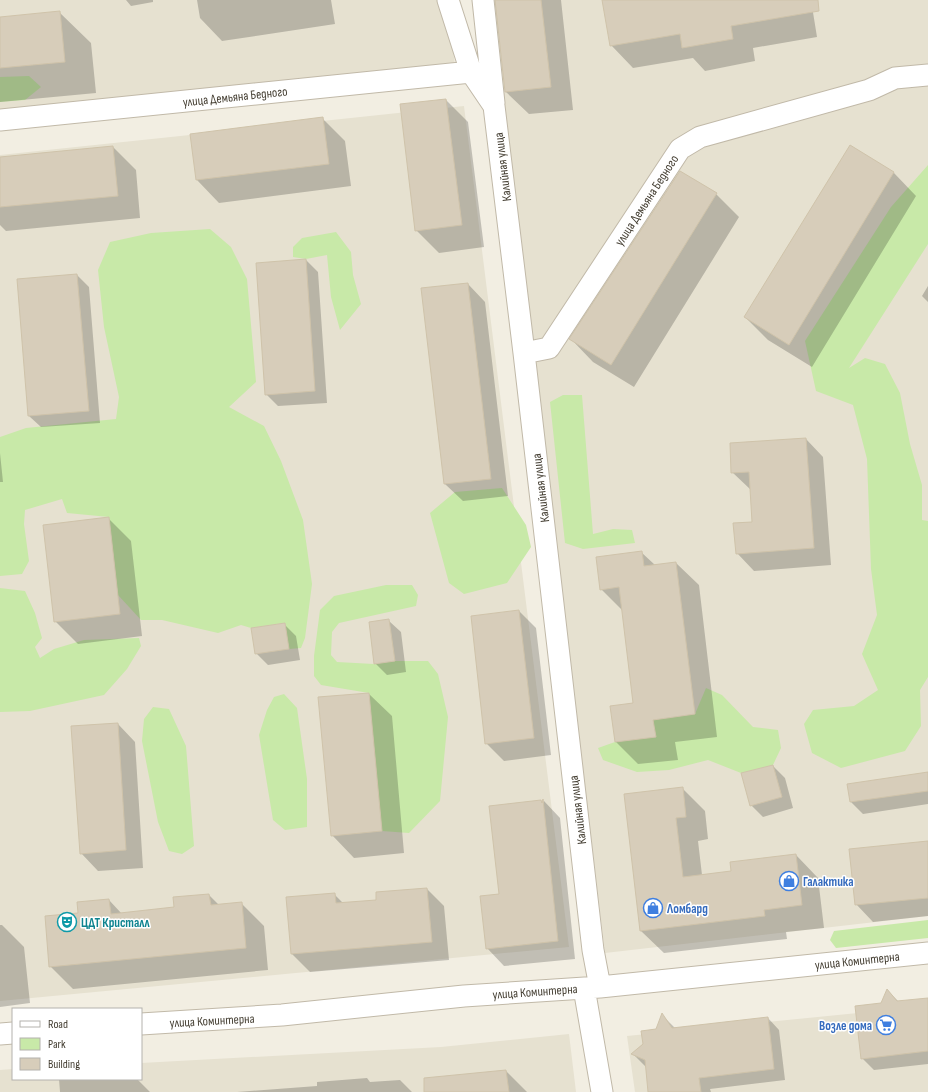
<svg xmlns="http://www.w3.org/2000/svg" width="928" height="1092" font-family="'Sofia Sans Condensed',sans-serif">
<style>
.residential{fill:#e6e1d0}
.green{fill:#c8e9a8}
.shadow{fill:#0003}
.building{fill:#d7cdba;stroke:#cfc3aa}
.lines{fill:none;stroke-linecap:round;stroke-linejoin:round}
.street-casing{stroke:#c1b9a8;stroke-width:23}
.street{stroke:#fff;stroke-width:21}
.labels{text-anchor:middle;stroke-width:3;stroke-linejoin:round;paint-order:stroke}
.street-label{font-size:13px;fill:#443e32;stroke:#fff}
.shop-label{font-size:13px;font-weight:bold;fill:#366cbe;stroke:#fff;text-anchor:start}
.culture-label{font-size:13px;font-weight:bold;fill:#0d838f;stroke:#fff;text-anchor:start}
</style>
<rect width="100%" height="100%" fill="#f2eee2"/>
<path class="residential" d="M0 0H447L455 66 0 114Z
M489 0H928V916L605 953Z
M464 106 569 947 0 1001V155Z
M928 1006V1092H635L627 1036Z
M569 1034 576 1092H0V1070L13 1069V1079H141V1063L441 1047Z"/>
<path class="green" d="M29 76 41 87 25 100 0 102V77Z
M928 165V244L849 368 865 358 885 364 900 393 910 444 922 485V520L928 521V677L920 690 921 726 905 751 841 768 812 753 804 724 813 710 854 706 878 690 862 654 877 615 871 569 867 459 853 405 816 391 805 341 891 207Z
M210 229 231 247 247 279 256 382 229 407 264 426 281 461 303 520 312 584 305 638 301 648 289 649 285 623 251 628 241 625 218 633 162 620H141L118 595 109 517 67 513 62 499 25 510 24 524 29 561 22 574 0 576V437L26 428 116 419 119 397 104 327 98 270 110 242 151 233Z
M336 232 351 252 353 275 361 304 340 330 331 297 327 255 306 259 293 257V247L302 238Z
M563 395H582L593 534 613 529 632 530 635 543 583 549 565 543 550 402Z
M502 488 526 525 531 547 507 583 464 594 449 583 430 513 455 492Z
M386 585H412L418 595 416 606 339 623 332 632 331 655 337 662 374 664 395 661H428L438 674 448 717 440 801 409 833 382 831 369 693 321 685 314 676V656L320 610 334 596Z
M0 588 25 591 35 613 42 638 35 647 40 658 54 649 84 640 139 638 141 646 127 669 104 695 30 711 0 712Z
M706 688 722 695 753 727 778 730 781 748 773 765 741 773 708 760 669 770 637 772 603 760 598 748 615 742 655 737 653 720 695 714Z
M284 694 297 708 307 779V827L285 830 273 820 259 735 267 710 274 697Z
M153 707 169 709 186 746 194 846 182 854 169 851 158 822 142 741 144 719Z
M928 920V938L836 948 830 940 834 931Z"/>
<path class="shadow" d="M126 0H153V2L131 6Z
M197 0H331L335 24 222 41 200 18Z
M495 0H561L573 110 529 114 506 92Z
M603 0H811L817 37 753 48 755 61 705 71 693 58 633 68 611 45Z
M59 12 91 43 96 93 0 102V18Z
M446 100 468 122 484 247 439 253 416 230Z
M322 118 345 141 351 186 219 203 197 180 191 135Z
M850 146 894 173 916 196 812 367 768 340 745 317Z
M113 147 136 170 140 218 6 231 0 225V158Z
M716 194 739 217 634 387 593 362 571 339Z
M306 260 318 272 327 403 278 406 266 394Z
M77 275 89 287 100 423 41 427 29 416Z
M468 284 485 302 508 496 463 501 445 484 422 289Z
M928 286V302L922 296Z
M806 439 823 457 831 565 754 571 737 553 753 523 751 490 732 472Z
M0 453 3 482H0Z
M108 518 131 541 142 636 78 644 55 621Z
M641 552 655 565 676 563 699 585 717 737 675 742 678 760 638 764 616 742 634 704 623 611 601 589Z
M519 611 536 628 551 755 504 761 486 743Z
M389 621 401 632 406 672 387 675 375 663Z
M284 624 296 636 300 660 268 665 256 653Z
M369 694 392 716 404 853 354 858 332 835 319 698Z
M118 724 135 742 143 868 98 871 81 853Z
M773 766 785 778 793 808 763 817 751 805Z
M928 773V804L863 814 851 802Z
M682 788 705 811 708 839 698 841 702 875 732 872 796 855 818 878 824 928 786 932 787 939 664 953 641 931Z
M541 801 543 803 544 801 560 818 575 959 504 966 487 948 500 895Z
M928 842V916L873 922 856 904Z
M427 889 444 906 449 960 310 972 292 954 287 898 334 894 344 904 377 901Z
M209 895 219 905 241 903 264 926 268 970 73 989 50 966 79 914 109 900 122 914 175 908Z
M0 925H2L24 947 30 1003 0 1007Z
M888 991 899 1002 928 999V1064L874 1070 862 1058 881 1004Z
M662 1015 675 1028 768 1018 779 1030 785 1080 710 1089 711 1092H649L646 1067 633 1054 657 1030Z
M506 1071 527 1092H462Z
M367 1078 370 1082 400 1080 412 1092H237L317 1086V1082Z
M59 1079H137L150 1092H60Z"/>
<path class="building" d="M495 0H541L551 87 505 92Z
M602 0H818L819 11 731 26 733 39 682 48 680 34 610 46Z
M60 11 65 62 0 68V17Z
M446 99 462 225 415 231 400 104Z
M323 117 329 164 196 180 190 134Z
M850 145 894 172 789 345 744 317Z
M113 146 118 196 0 207V157Z
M680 171 717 193 611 365 569 339Z
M306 259 315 391 265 395 256 263Z
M77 274 89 411 28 416 17 279Z
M468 283 491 479 444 484 421 288Z
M806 438 814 548 736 554 733 523 752 522 749 472 731 473 730 443Z
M109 517 120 614 54 622 43 525Z
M642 551 644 566 676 562 695 714 653 720 656 737 615 742 610 706 633 703 619 587 600 590 596 557Z
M519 610 534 738 485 744 471 616Z
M389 619 395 661 374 664 369 622Z
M285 623 289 649 255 654 251 628Z
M369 693 382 831 331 836 318 697Z
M118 723 126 850 80 854 71 726Z
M773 765 782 797 750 806 741 773Z
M928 772V791L850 802 847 784Z
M683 787 686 817 676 818 683 877 731 871 730 862 796 854 802 905 764 910 765 916 640 931 624 794Z
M543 799 558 941 486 949 480 896 499 894 489 806 541 800 542 803Z
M928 841V898L855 905 849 849Z
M427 888 432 942 291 954 286 897 335 893 336 903 376 900V892Z
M209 894 211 905 242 902 246 948 49 967 45 916 78 913 77 902 109 899 111 914 174 907 173 897Z
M887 989 897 1001 928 998V1051L861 1059 855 1006 881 1003Z
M662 1013 672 1028 768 1017 774 1069 699 1078 701 1092H648L645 1060 631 1054 643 1044 641 1031 656 1029Z
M506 1070 509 1092H424V1078Z"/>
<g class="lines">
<defs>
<path id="street" d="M448 0 471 72 494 106 524 353 593 950 600 987
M483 0 494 103
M0 120 471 72
M524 353 549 348 680 149 700 137 869 90 895 78 928 75
M584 988 602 1092
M141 1024 282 1015 464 996 600 987 928 953
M0 1034 13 1033"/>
</defs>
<use href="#street" class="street-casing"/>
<use href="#street" class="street"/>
</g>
<defs>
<symbol id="shop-ring" viewBox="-11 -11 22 22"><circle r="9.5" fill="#fff" stroke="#3f7fe0" stroke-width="1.5"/><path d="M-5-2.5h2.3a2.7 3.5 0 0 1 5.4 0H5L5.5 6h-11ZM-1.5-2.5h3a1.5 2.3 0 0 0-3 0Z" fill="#3f7fe0"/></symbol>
<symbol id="theatre-ring" viewBox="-11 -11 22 22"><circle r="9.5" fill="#fff" stroke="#0f9aa8" stroke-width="1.5"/><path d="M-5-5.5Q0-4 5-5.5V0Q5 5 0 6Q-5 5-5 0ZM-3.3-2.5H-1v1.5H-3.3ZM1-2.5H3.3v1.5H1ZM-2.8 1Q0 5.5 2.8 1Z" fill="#0f9aa8"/></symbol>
<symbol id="supermarket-ring" viewBox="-11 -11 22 22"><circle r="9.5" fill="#fff" stroke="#3f7fe0" stroke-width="1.5"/><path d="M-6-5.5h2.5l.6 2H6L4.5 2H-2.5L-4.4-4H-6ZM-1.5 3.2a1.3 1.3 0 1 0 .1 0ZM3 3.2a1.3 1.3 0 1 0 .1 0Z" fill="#3f7fe0"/></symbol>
</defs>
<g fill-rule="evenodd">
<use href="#shop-ring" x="778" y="870" width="22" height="22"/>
<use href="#shop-ring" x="642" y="897" width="22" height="22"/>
<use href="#theatre-ring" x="56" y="911" width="22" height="22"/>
<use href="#supermarket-ring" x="875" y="1014" width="22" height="22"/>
</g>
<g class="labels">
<g class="street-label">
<text transform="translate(235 96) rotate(-6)" y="5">улица Демьяна Бедного</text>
<text transform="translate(502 167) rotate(-97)" y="5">Калийная улица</text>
<text transform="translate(646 200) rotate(-57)" y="5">улица Демьяна Бедного</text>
<text transform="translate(540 488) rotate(-97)" y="5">Калийная улица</text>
<text transform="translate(577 810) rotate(-97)" y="5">Калийная улица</text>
<text transform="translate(857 960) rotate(-6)" y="5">улица Коминтерна</text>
<text transform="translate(535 991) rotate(-4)" y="5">улица Коминтерна</text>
<text transform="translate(212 1020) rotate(-3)" y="5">улица Коминтерна</text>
</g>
<g class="shop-label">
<text x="803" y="886">Галактика</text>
<text x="667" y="913">Ломбард</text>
<text x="872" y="1030" text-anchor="end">Возле дома</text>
</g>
<g class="culture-label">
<text x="81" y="927">ЦДТ Кристалл</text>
</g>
</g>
<rect x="12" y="1008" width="130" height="72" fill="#ffffff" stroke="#b4b2ad"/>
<rect x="20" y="1021" width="20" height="6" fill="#ffffff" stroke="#b4b2ad"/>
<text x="48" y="1028" font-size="12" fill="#443e32">Road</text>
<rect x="20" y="1038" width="20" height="12" fill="#c8e9a8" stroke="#b4b2ad"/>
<text x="48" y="1048" font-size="12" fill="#443e32">Park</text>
<rect x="20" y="1058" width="20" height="12" fill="#d7cdba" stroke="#b4b2ad"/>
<text x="48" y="1068" font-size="12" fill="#443e32">Building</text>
</svg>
